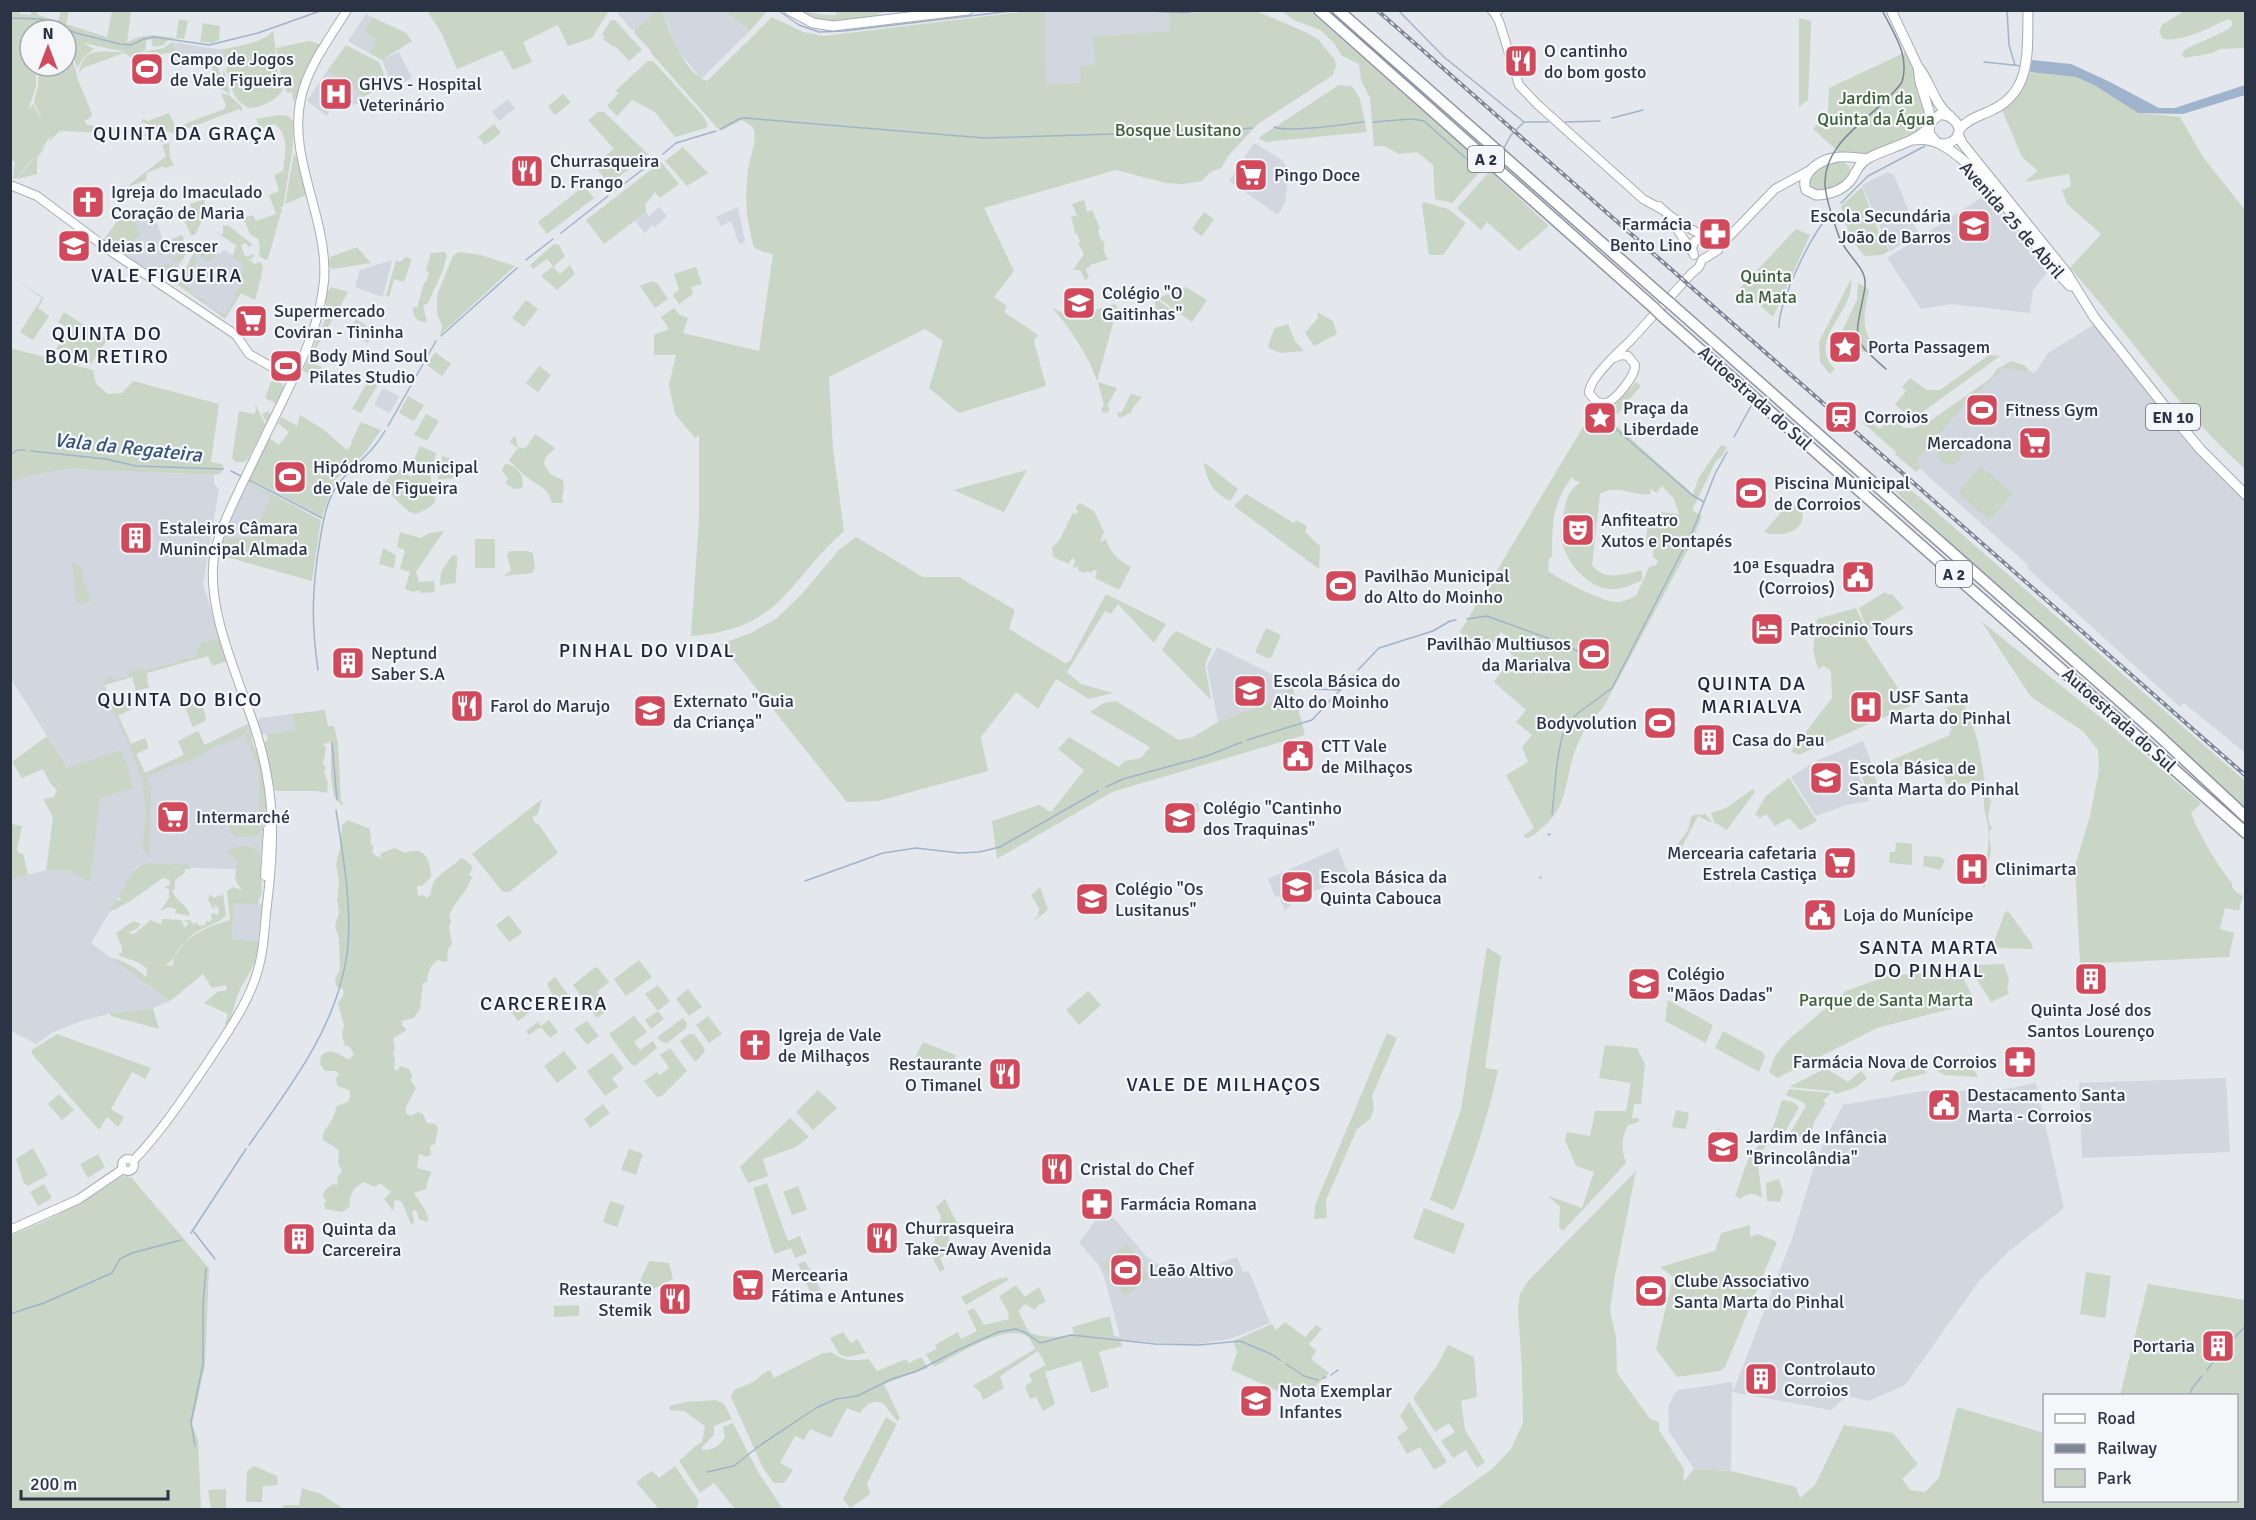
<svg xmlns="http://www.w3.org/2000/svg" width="2256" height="1520" font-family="Signika,sans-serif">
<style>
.built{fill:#d2d6de}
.green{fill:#c9d6c5;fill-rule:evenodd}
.water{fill:#9fb4cc}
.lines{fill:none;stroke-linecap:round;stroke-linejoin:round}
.stream{stroke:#9fb4cc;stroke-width:1.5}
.secondary-casing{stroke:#a9aeb7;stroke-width:10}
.primary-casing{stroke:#a3abb8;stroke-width:11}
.motorway-casing{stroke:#8b94a3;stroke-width:13}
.secondary{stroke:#fff;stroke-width:8}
.primary{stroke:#fff;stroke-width:9}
.motorway{stroke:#fff;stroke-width:10}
.tram{stroke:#7d8696;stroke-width:1.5}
.rail-casing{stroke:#7d8696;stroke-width:4}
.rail{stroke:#f4f6f9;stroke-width:1.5;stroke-dasharray:4.5;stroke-linecap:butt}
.motorway-bridge-casing{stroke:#8b94a3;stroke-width:13;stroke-linecap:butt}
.motorway-bridge{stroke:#fff;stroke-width:10}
.labels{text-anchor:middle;stroke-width:4.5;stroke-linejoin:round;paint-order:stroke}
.shield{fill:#f4f6f9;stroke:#676e7b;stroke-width:1.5}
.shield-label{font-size:16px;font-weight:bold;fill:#2b3445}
.poi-label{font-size:18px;fill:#2b3445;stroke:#f4f6f9;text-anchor:start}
.park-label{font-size:18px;fill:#3f6138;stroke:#f4f6f9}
.street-label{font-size:18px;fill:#2b3445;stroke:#f4f6f9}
.neighbourhood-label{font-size:20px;letter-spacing:1.5px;fill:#1d2536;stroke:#f4f6f9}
.water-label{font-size:20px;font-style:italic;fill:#34527a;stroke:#f4f6f9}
</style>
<rect width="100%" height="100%" fill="#e4e7ec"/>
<path class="built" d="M1124 10 1170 13V31L1094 36 1095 66 1081 82 1046 84 1045 11Z
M618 11H657L635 30H632L618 14Z
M662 11H729L727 13 750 31 701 79 678 50Z
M366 14 372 17 364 32 376 39 369 53 348 41Z
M172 42 223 50 225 55 207 62 205 59 181 68Z
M399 52 412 78 398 85 390 81 382 60Z
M327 71 359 91 364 102 330 110 327 116 307 101Z
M508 99 515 108 499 121 492 112Z
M1254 143 1282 160 1289 170 1285 203 1278 215 1229 181Z
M1888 172 1894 175 1918 233 1890 252 1862 185Z
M1987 194 2047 273 2033 290 2030 313 1951 304 1921 309 1887 258Z
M142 207 149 226 157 223 164 243 182 235 187 250 172 278H167L135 263 103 240 122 215Z
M659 207 667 216 654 228 652 225 645 233 635 221 646 212 649 216Z
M738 207 745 242 739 244 731 221 721 226 716 217Z
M202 242 220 254 224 250 262 274 255 300 241 293 225 319 178 285 192 256Z
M392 260 383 297 355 287 360 270Z
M248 307 255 311 245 335 237 330 241 327 236 321 240 313 245 315Z
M2095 324 2245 499V753L2184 703 2180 707 2027 568 2029 566 1918 467 1917 460 1965 405 2004 368 2026 372 2028 370 2035 373 2048 353Z
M383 388 399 396 390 413 374 405Z
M67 469 214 475V484L219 489 203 584 224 651 104 685 145 773 250 723 252 742 260 759 265 799 260 870 137 866 91 943 170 1001 153 1008 115 1012 82 1021 53 1032 36 1044 11 1031V879L46 870 53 817 88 801 11 679V483L26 476Z
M247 483 272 496 252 539 229 538 222 541Z
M1217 647 1292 684 1283 698 1218 722 1207 666Z
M292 714 295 730 264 734 261 733 258 722 260 718Z
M1863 741 1872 764 1857 771 1869 801 1846 805 1816 816 1791 777 1816 761Z
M1194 802 1199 804V811L1179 829 1166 815 1186 809 1185 805Z
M1338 848 1349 876 1294 900 1285 912 1279 896 1275 897 1268 879Z
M1083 881 1100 891 1105 885H1106L1098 908 1084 907 1081 884Z
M258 901 263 906 258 941 232 940 234 902Z
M1639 974 1653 978 1649 995 1636 991Z
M2226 1078 2230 1152 2082 1158 2079 1083Z
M2036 1083 2064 1208 2008 1252 1979 1281 1905 1385 1869 1401 1847 1396 1831 1410 1732 1392 1731 1471 1694 1469 1669 1432 1668 1407 1674 1394 1679 1390 1692 1388 1694 1389V1388L1732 1382 1733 1392 1793 1236 1814 1167 1828 1133 1843 1105 1924 1091H1996Z
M1718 1128 1739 1142 1732 1151 1731 1159 1709 1152 1711 1137Z
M1101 1203 1146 1256 1164 1269 1177 1275H1190L1237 1257 1243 1272 1249 1271 1270 1323 1230 1339 1190 1345 1121 1340 1104 1276 1098 1264 1079 1243 1097 1218Z"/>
<path class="green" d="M11 10 18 11 20 14 31 15V11H37L38 15 58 21 61 11H69L66 24 107 37 112 11 131 12 127 42 139 37 152 35 176 38 179 19 188 21 184 39 176 38 165 42 164 45 153 47 151 39 146 41V49L142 52 164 48 172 42 181 67 170 53H165L147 61 149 59 147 52 132 58 124 53 83 68 79 73C84 43 106 54 125 52L83 43 94 49 84 57 77 68 70 42 66 41V30H36V26L34 30H30V41L24 42H30V66H36V87L28 110 33 104 44 126 34 102 38 86 39 66H66V44L70 49 78 80 92 114 91 117 84 121 87 125 135 131 170 142H161L159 140 140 134 60 131 49 141 51 136 41 149 46 146 37 158V174L17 179 35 157C27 164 24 171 16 179L13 178 15 162 10 160 12 129H10L12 92 11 93Z
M729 10H767V11L750 31 727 13Z
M2186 10 2245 11V48L2220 49 2212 53 2185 58 2182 55 2184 50 2229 29 2232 25V21L2228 19C2208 28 2185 42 2163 39L2159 32 2162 25Z
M427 11H609L592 38 568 46 558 25 523 42 532 62 513 70 502 50 457 69 441 32Z
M796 11C810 11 822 16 836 15V11H884C874 20 832 25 818 20 811 18 803 14 796 11Z
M1201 11 1248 10 1261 13 1303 31 1318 39 1335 60 1336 66 1333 75 1258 124 1229 155 1221 168 1210 172 1202 181 1183 184 1166 183 1116 170 984 208 1014 271 994 297 1007 306 1004 312 1038 335 1034 341 1046 386 959 413 929 388 943 341 925 329 829 377 833 449 844 531C786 583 782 629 691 636L699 518V435L695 438 675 414 669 385 676 355H654V335L669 329 661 317 674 308 680 315 688 318 683 333 759 351 773 254C748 248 755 249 749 226 745 208 746 189 748 170 750 157 758 139 753 127L742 120 720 131 651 53V51L635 34V30L657 11H662C669 31 685 74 707 81L772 17 803 32 824 36 1028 11H1045L1046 84 1081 82 1080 66 1095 65 1093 36 1170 31V13L1187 14Z
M1282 11H1310L1485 166 1452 203 1435 199 1433 165 1417 152 1399 154 1384 146H1374L1370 98 1361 80 1359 64 1342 56 1334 43 1320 30 1294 20Z
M372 17 406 33 412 41 382 60 369 53 376 39 364 32Z
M1799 18 1811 21V28L1808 100 1799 107Z
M611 20H615L642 50 629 61 615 46 614 47 603 39 605 37 602 34Z
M203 23 220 26 219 40 212 43 200 42Z
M273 31 277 61 275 64 283 90C276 101 261 108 248 108 232 98 231 87 226 69L229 66 245 67V65L220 62 217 65 222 78 224 69 230 94 222 89 221 91 209 61 224 55 223 51 220 50C235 46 260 45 273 31Z
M309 41 322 45 302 80 296 99 293 102 292 92 288 93 286 91 280 70 282 65 279 62 276 48Z
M346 45 379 62 388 85 362 97 359 91 327 71Z
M1908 51 1919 86 1916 89 1921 105 1925 108 1927 121 1923 131 1861 157 1840 153 1813 129 1828 111 1829 88Z
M154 59 159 70 139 78 135 66Z
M648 61H653L704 117 708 125 706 128 675 137 655 112 632 100 617 116 607 106 619 93 615 91Z
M2030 72 2076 77 2094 85 2138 113 2180 117 2203 157 2245 210V469C2179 410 2129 334 2070 268L2101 234 2067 204 2062 190 2071 186 2069 174 2024 182 2038 171 2022 157 2002 110 2018 96Z
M1339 85 1352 86 1360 99 1367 132 1266 142 1258 138Z
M221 93 229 95 242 107V112L239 109 184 130 182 125 224 109 226 105Z
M563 94 571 102 555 115 548 106Z
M598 112H604L648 154 611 183 607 181 594 165 614 149 588 120Z
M169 113 178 132 175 134 141 122 143 119 148 121Z
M279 115 288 116 293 121V146L283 207H279L282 209 268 259 265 260 259 256 260 246 258 239 250 234 245 222 222 213 234 208 239 219 253 215 256 221 276 214 269 195 279 191 274 175 283 171C285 154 290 137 275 124L260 129 256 119Z
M494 124 501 133 485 145 478 137Z
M169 143 170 157 174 165 165 168 163 166 147 173 146 180 131 186 129 185 166 156 162 145Z
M683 147 708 173 687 186 665 161Z
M294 153 299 162 307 195 285 204Z
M1833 161H1842L1850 167C1849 184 1835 187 1821 192L1810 189 1808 183C1811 172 1822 166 1833 161Z
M661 162 679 184 660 198 655 192 645 205 646 212 604 244 586 220Z
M1490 171 1549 226 1519 251 1487 222 1481 230 1457 208Z
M584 186 594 198 547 234 538 222Z
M1862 187 1878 230 1889 251 1882 255 1865 256C1850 241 1846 225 1841 206Z
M205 199 203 219 195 235H191L181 214 184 213 186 217 193 213 190 204Z
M1084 200 1087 212 1093 210V213L1100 228 1098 230 1101 241 1103 240 1105 247 1103 248 1106 257 1109 259 1090 265V267L1086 269 1089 278 1085 280 1080 270H1073L1084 254 1078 243 1080 242 1077 233 1075 234 1072 219 1070 217 1077 215 1072 204Z
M1423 202 1448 209 1466 223 1443 255H1429L1422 205Z
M131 211 141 236 124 243C117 238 111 243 105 238L122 215Z
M1204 212 1214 219 1202 236 1192 229Z
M228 225 253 245 248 247 246 243 241 245 245 257 254 254 255 250 254 256 251 259H244L250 260 254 264 260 262 263 266 255 300 241 293 225 319 210 307 225 315 236 297 234 296 240 287 238 283 244 269 243 264 233 256 236 245 214 231 223 235V226Z
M1796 229 1810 235 1773 317 1740 288Z
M182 235C186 245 189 256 179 263L171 260V258L177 254H183L184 249 179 248 176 252 169 255 164 243Z
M202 242 216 252 210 262 197 254 194 259 197 262 183 284 191 289 190 291 208 303 206 305 178 285 192 256Z
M554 244 559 245 565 256 553 267 560 274 570 265 575 274 557 290 541 276 553 266 547 259 533 269 530 265Z
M357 247 371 263 332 269 329 266 330 257Z
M445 252 447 255 443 270 428 303 423 306 427 322C419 323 412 317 413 307L417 308 424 283 427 280 429 272 426 271 431 253Z
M459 252 481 255 515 266 440 335 442 326 437 313V295L453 256Z
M406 257 412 259 404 282 394 279 389 297 386 296 396 260 400 262Z
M167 264 177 267 175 275 170 279 144 267 152 269Z
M696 267 702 284 691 287 693 294 679 304 673 295 679 290 674 274Z
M10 276 44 298 38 308 49 316 33 340 20 332 42 298Z
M1851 279C1856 312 1805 339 1835 369L1830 374 1820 362 1819 342Z
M652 281 657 283 668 299 655 308 640 286Z
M1858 283 1869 290C1866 307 1859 328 1873 343L1864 352 1859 349 1847 362 1837 353 1835 346 1857 300Z
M331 287 348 292 309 361 323 368 318 379 303 371 300 378 325 320 327 292Z
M1186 287 1207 300 1192 322 1158 298Z
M1155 298 1173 311 1170 323 1156 319Z
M526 300 538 309 524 327 512 318Z
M1116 304 1117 309 1097 381C1087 353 1071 330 1052 307L1069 317Z
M64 312 107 340 91 364 78 360 79 355 56 349 69 329 58 322Z
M1317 312 1333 321 1337 334 1314 346 1305 333 1318 318Z
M356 319 374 331 368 343 349 330Z
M1288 324 1295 341 1304 351 1281 353 1268 348 1271 336 1275 328Z
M10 348 93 370 96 384 108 394 122 393 133 381 219 404 211 462 222 464 224 467 222 472 216 475 67 469 26 476 11 483Z
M435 352 451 364 442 376 427 365Z
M1989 355 2000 356 1921 413C1909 418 1904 413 1895 404L1906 391 1902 387 1910 378 1927 390H1940Z
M2011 361 2024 365 2028 370 2026 372 2004 368 1965 405 1917 460 1920 468 1916 472 1895 454 1896 452 1862 422 1866 418 1880 429 1891 417 1904 428H1914L1930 421 1990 379 1997 369Z
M539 366 551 375 538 392 526 383Z
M372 374 380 381 361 413 352 409Z
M276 376 284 387 275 407V403L265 398 271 382Z
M1098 382 1117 388 1107 406 1110 408 1107 413 1102 412 1101 408 1104 406Z
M1636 382 1641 386 1611 421 1693 494 1699 477 1721 445 1727 447 1722 456 1716 461 1692 510 1702 516 1690 546 1603 708C1589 721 1581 734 1575 751 1564 781 1569 806 1542 828 1537 832 1533 837 1526 838L1523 836 1534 828 1506 775 1528 762 1522 747 1532 735 1516 722 1526 710 1494 682 1513 655 1502 646 1508 637 1501 632 1486 652 1460 632 1592 412 1613 407ZM1572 477 1575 481 1580 482C1576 486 1570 491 1568 496 1565 504 1560 530 1561 538 1565 561 1586 587 1610 589 1622 590 1632 585 1642 580V570C1626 574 1604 582 1592 565L1600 494C1617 483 1633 497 1651 494L1650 488 1656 493 1662 486 1674 499 1679 514 1660 512 1658 524H1648L1645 546 1653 547V557L1658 561 1656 565 1649 567 1636 596C1631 598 1624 602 1618 602 1603 603 1561 580 1548 571L1549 558 1552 557C1552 524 1552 504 1572 477Z
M1131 394 1142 397 1131 410 1132 412 1120 418 1118 416 1117 412 1121 413Z
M408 396 424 405 414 421 399 413Z
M255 403 265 424 266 422 262 414 268 411 270 414 273 410 248 459 244 462H236L232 458 239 411 254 414 256 411Z
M426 414 439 421 427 441 414 435Z
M300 415 323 429 347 450 352 444 351 442 361 422 381 430 367 450 351 468 336 479 339 481 331 492 322 517 249 479 269 438 279 445 289 432 278 423 281 417 297 426Z
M535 434 555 448 545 458 544 464 550 474 563 480C563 484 565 490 562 496L563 503H553L551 501C548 487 536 485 527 477 520 472 513 464 509 460L518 448 510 442 515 435 519 451V447L523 449 525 447 526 448Z
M1938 453a12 12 0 1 1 24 0a12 12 0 1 1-24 0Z
M420 446 436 453C435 459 431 466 431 472 429 494 450 501 415 514L408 511 383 487V485L397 467 411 477 417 466 412 463Z
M443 456 464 464 460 473 461 477 438 480 437 468Z
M1205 463 1238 489 1230 501C1213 492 1208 483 1204 465Z
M505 464C516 464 526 477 522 488L514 489 505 483 508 479 502 470Z
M1981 466 2013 494 1989 520 1958 493Z
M1027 470 1004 512 953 490Z
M248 481 321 520 312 581 219 555 222 541 228 538H252L271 496 247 483Z
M1902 482 2245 781V808C2130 701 2010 600 1896 492Z
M1246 494 1294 523 1296 520 1307 526 1305 532 1320 546 1319 569 1234 506Z
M1790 502 1802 510C1807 532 1780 538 1764 532Z
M1080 503 1094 511 1104 532 1100 542 1106 539C1110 553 1118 560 1131 567L1119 590 1095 578 1097 571 1093 570 1091 573 1087 571 1085 573 1079 571 1077 566 1075 568 1073 567 1075 560 1072 558 1069 564 1053 557 1052 547 1059 541 1073 513 1077 514 1078 511 1075 508Z
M444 531 416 572 419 582 434 581 435 592 420 593V590L413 592 405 589 410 572 400 569 405 550 397 547 400 532 420 538 430 533Z
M856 537 923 577H959L1015 610 1009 629 1065 663 1070 661 1106 594 1166 624 1154 643 1118 604 1111 614 1105 611 1067 672 1081 684 1113 693 1089 699 1056 679 1038 709 1016 692 981 737 988 771 878 801 847 802 721 644 751 633 777 618 801 595 839 550Z
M475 539H495V568H475Z
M383 548 396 555 394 568 379 564Z
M510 551H528L533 553 535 569H533V573L503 576 511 571 507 555Z
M457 555C458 566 455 573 456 583L440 585 441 572 452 556Z
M72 561 81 567 84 583 92 601 81 604 76 602Z
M1885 592 1889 595 1892 594 1904 608 1868 631 1859 608Z
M1856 608 1866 629 1862 632V634L1910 706 1798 755 1791 751 1832 698 1831 671 1824 666 1818 669 1813 650 1817 619Z
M1981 621 2105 721 2201 803 2191 813C2199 834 2218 867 2232 883V887L2236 892 2243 896 2239 911 2225 908 2220 929 2234 933 2229 957 2080 964 2075 866 2090 816 2099 770 2098 750 2083 731 2031 697Z
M1266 628 1281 635 1271 658H1267L1255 652Z
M1177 631 1212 649 1205 664 1211 700 1162 650 1170 637Z
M220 638 228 661 212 666 208 656 147 673 148 686 151 687 136 691 132 677 104 685 112 704 127 700 132 709 118 716 131 744 145 738 148 746 147 749 136 754 145 773 184 755 178 741 198 731 205 745 250 723 243 735 208 750C199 759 189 761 178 764 164 767 155 776 141 777L133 753 103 689C103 682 105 678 112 676L114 680 129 676 128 672 142 668 144 671 181 661 182 659H193L197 654 196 648 201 646 200 643Z
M1292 684 1305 735 1112 792 997 859 992 821 1039 805 1051 812 1084 770 1058 749 1069 737 1119 767 1125 761 1141 758 1150 747 1090 712 1104 703 1116 701 1179 740 1193 737 1218 722 1282 698Z
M201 701 206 718 205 721 193 727 185 707Z
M1958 703 1964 705C1977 728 1981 757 1985 783L1946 784 1938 758 1880 771 1878 766 1950 735 1949 732 1952 730 1943 709Z
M325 710 328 726H334L338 743 341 801 343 802V806L334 797 331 778V742L323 744 326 748 323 764 326 768 324 771 328 783 327 793 316 791H275L264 743 268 739 266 734 295 730 292 714Z
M250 730C252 735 252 742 254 748 256 752 259 756 260 760 265 775 271 823 258 834 255 837 250 837 245 837 237 837 233 837 229 830L230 821V825L257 826 259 821V769L245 736Z
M47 736 67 768 121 750 128 768 133 788 100 798 90 882 69 870H47L53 817 43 799 54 797 57 790 50 783 43 769 22 778 12 762Z
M1873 773 1881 793 1870 797 1862 777Z
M148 777V786H151L149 856 142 848 146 812 142 778Z
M1789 778 1817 821 1800 830 1789 818 1775 826 1766 814 1760 818 1755 814 1766 796Z
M1753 789 1755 792 1727 830 1714 822 1711 813 1726 808Z
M1988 797 1991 800C1990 811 1985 818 1992 828L1989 832 1991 850 1984 890 1982 880 1984 879C1986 863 1990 842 1988 826 1986 816 1983 808 1984 798Z
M542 799 538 814 532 818 536 824 538 823 558 853 509 892H503L472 854Z
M1706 814 1712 823 1698 816 1679 853 1675 852 1674 849 1688 830 1691 817 1694 815Z
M348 820 370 829 371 845H374L372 853 380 858 381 853 395 848 405 853C424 845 431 860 431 877L422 886H417L418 896 423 895 427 898 431 894C431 875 449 871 461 858L466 860 473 867 469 875 473 877C468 882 469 886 465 891 459 900 452 906 449 917L451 921 449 928 452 944 448 949 447 962 438 960C430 965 427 974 427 982L423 983 420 1008 414 1018 402 1021V1025L407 1030 393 1038 395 1048 393 1053 395 1059 394 1070H398L400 1066 409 1069 412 1075 411 1081 416 1088 406 1107V1113L411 1116 418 1112 423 1114 427 1123 435 1124 438 1128 435 1144 430 1146 431 1155 427 1157 419 1154 417 1168 432 1172 428 1180 426 1189 414 1193C419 1203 425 1205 428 1219L427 1222 419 1219 416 1210 412 1211 414 1223 411 1224 402 1202 398 1200 394 1201V1209L392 1210 384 1199 391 1192 380 1183 375 1187 364 1182C354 1187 349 1193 350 1206L342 1212 325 1209 324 1204 326 1200 323 1197C323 1191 327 1188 333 1184L338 1185 337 1178 342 1171 338 1164 339 1150 323 1140C322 1130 327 1129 331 1121 334 1116 335 1111 337 1106L348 1102 350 1096 349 1090 337 1086 336 1078 339 1075 336 1071H325L320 1064 321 1056 326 1052C340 1050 342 1059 350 1059L354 1054 349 1046H345L342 1035 344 1025 338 1004 344 993 343 989 336 986 335 980 340 968 339 939 335 926 339 912 337 899 339 883 336 864 340 848 342 825Z
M11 824 22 826 17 850 19 853 23 854 28 875 11 879Z
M1896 842 1912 844V865L1889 863 1890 852H1895Z
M238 846 252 847 260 855 262 893 257 904 234 903 232 939 258 941C261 960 245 978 238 994 234 1005 233 1015 227 1025L225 1024 228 1014 204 1003 219 991H225L227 989 226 985 212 988 203 974 170 1001 111 958C125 961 135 967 146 977L147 969C139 960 129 960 120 956L118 953H122V947L116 933 133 921 141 924 138 928 128 933 134 934 152 919V921L161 924 163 919 181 920 185 928 189 923 183 921 190 920 194 925 196 922 199 926 205 925 207 920 208 922 212 920 211 913 218 915 219 909 214 904 215 911 208 900 210 894 214 898 220 895 221 897 223 893 226 916C216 925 201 927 191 936 181 944 175 961 165 965L173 966C173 941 209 925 230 920L227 891 233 887 242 890 235 880 237 861 226 852Z
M1924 856 1941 857 1945 861 1940 870 1923 866Z
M151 863 182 864C169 873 119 912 109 911L116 900H121L118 897C129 882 131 864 151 863Z
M186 864 191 869H185V873L175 880V890L172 889C175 902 188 904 190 916L175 913 176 909 169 907 160 911 169 898V889L164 887 170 885 169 880 163 878 180 866Z
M1040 887 1048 910 1035 920 1034 919 1039 915 1037 913 1040 910 1031 895Z
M2008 911 2032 944 2033 949 1994 948V942L2005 912Z
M509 915 522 933 509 942 496 925Z
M1487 947 1501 956 1485 1068 1498 1070C1488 1118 1472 1164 1454 1210L1430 1200 1461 1109Z
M639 960 652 977 626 996 614 979Z
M2004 964 2009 981 2007 988 2009 994 1991 1002 1976 978 1975 965Z
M595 967 598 968 609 982 597 992 609 1009 597 1018 573 985Z
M1963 970V978L1974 999 1973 1003 1877 1028 1777 1078 1769 1072 1775 1056 1788 1040 1846 991 1887 976Z
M555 977 572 1000 564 1006 553 996 547 984Z
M658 985 670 1001 658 1011 664 1019 651 1029 645 1020 658 1011 645 994Z
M688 989 702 1007 689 1016 676 999Z
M1088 991 1101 1005 1079 1025 1066 1010Z
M521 1000 530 1012 518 1021 509 1009Z
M1668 1000 1713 1025 1706 1043 1665 1021Z
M153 1008 159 1029 111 1016 110 1013Z
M634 1016 647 1032 634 1042 640 1050 653 1041 657 1048 635 1066 631 1064 609 1034Z
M708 1016 722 1034 709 1043 696 1025Z
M683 1018 687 1023 686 1028 667 1043 662 1042 657 1037Z
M549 1020 558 1032 550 1038 542 1028H539L529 1035 526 1031 538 1022 541 1026Z
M587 1021 599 1036 587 1045 574 1029Z
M1723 1031 1762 1052 1765 1056 1759 1072 1715 1048Z
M1387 1033 1397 1038 1372 1096 1374 1108 1371 1118 1357 1129 1326 1200 1327 1218 1314 1219 1315 1205Z
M57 1034 151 1068 145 1079 132 1072 111 1109 124 1117 118 1127 107 1117 99 1130 32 1054V1050Z
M689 1034H694L705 1049 704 1053 695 1062 680 1041Z
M923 1042 956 1055 952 1069 947 1071 917 1060 916 1056Z
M1605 1045 1637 1048 1645 1064 1641 1104H1634L1632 1118H1639V1122L1628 1125C1621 1139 1621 1149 1626 1163L1563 1231 1559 1227 1560 1207 1548 1196 1582 1208 1594 1172 1576 1166 1565 1140 1567 1132 1590 1136 1595 1111H1626L1631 1083 1599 1078Z
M670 1048 687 1071 662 1096 657 1097 644 1081 657 1072 660 1075 669 1068 660 1055Z
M564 1051 577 1068 557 1083 544 1066Z
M612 1053 624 1069 612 1078 618 1087 605 1096 587 1071Z
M1950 1065C1960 1065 1974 1066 1978 1077L1944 1075 1936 1070Z
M1909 1067 1923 1069 1927 1073 1890 1082 1896 1073Z
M1826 1068 1848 1082 1861 1071 1867 1078 1857 1087 1836 1094 1832 1091 1789 1087Z
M1789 1089 1831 1093 1823 1101 1826 1103 1815 1120 1809 1140 1790 1133 1806 1106 1803 1102 1786 1095Z
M818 1090 837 1108 813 1130 796 1112Z
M59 1094 74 1110 62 1120 48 1104Z
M1782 1100 1793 1102 1799 1107 1785 1132 1768 1143 1761 1152 1758 1163 1762 1198C1754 1193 1748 1192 1740 1199L1735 1196 1749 1157 1773 1127Z
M603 1104 610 1113 590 1128 584 1119Z
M1676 1110 1689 1113 1686 1129 1672 1127Z
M790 1118 809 1137 796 1147 763 1159 768 1176 748 1183 740 1167Z
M33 1148 48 1175 28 1186 24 1183 16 1159Z
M629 1149 643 1154 636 1175 621 1170Z
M98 1154 105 1167 88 1178 80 1164Z
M1636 1171 1615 1276 1610 1310 1616 1337 1617 1373 1650 1419 1659 1422V1430L1684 1469 1683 1482 1694 1469 1731 1471 1796 1487 1800 1498 1815 1485 1844 1425 1893 1433 1918 1464 1902 1479 1910 1490 1925 1492 1939 1478 1957 1407 2044 1433V1500H2236V1396L2120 1395 2148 1284 2245 1300V1509H1436L1492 1469 1511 1449 1523 1423 1522 1372 1518 1309 1520 1294 1528 1281Z
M127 1176 132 1178 142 1190 209 1268 205 1366 192 1424 198 1440 201 1509H11L10 1236 47 1220 91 1197 121 1177Z
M1779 1179 1783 1192 1780 1202 1767 1201 1766 1183Z
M767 1183 788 1241 800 1236 807 1253 795 1258 791 1248 774 1254 753 1188Z
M44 1184 52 1198 38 1206 30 1192Z
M798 1186 807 1210 792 1215 783 1192Z
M945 1199 959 1227 976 1222 982 1228 967 1237 961 1229 948 1237 953 1248 940 1258 945 1269 940 1272 929 1251 933 1248 935 1239 933 1229 940 1222 941 1216 936 1207Z
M610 1201 625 1206 617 1227 603 1222Z
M1424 1208 1465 1224 1454 1254 1413 1238Z
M1750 1225V1237L1758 1234 1777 1242 1725 1367 1719 1371 1677 1377 1656 1349 1673 1277 1660 1267 1715 1251 1721 1233Z
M1127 1244 1150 1276 1125 1296 1102 1264Z
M649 1261 669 1263 673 1279 653 1289 640 1281Z
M805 1261 822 1292 812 1297 798 1264Z
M2086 1272 2111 1276 2105 1318 2080 1314Z
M1007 1277 1008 1280 966 1305 961 1297 991 1281Z
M1016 1285 1025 1297 1039 1287 1046 1302 1038 1305 1035 1310 1025 1304 1018 1311 1029 1332C1043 1338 1058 1338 1074 1334L1072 1327 1110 1316 1114 1336 1120 1337 1122 1346 1099 1352 1109 1387 1091 1393 1081 1361 1045 1372 1055 1404 1043 1411 1036 1397 1030 1399 1025 1386 1032 1381 1029 1374 1046 1365 1038 1351 1000 1376 1004 1388 983 1400 980 1392 973 1386 1035 1349C1033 1345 1031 1340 1028 1337 1007 1321 954 1357 934 1367L926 1354 937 1349 935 1345 958 1332 961 1339 977 1331 967 1311 974 1308 984 1325 1009 1319 1008 1312 999 1296Z
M579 1305V1316L554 1317V1306Z
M1285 1322 1305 1337 1316 1325 1322 1329 1309 1344 1316 1351 1311 1359 1329 1373 1303 1399H1296L1231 1370 1237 1352 1233 1341 1272 1324 1276 1330Z
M843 1332 851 1343 857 1339 866 1353 847 1357 839 1354 830 1338Z
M1448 1345 1474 1357 1477 1397 1461 1401 1465 1430 1485 1462 1477 1468 1466 1450 1453 1458 1441 1441 1455 1432 1449 1423 1435 1432 1413 1398 1437 1366Z
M831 1352C844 1361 853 1361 869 1359L877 1371 906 1359 909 1363 921 1357 928 1368 884 1384 900 1418 897 1421 883 1403C872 1400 867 1403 860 1413L847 1408 831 1438 810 1429 804 1440 795 1436 780 1463 793 1470 784 1483H774L763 1468 731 1397 734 1390 753 1382 767 1371H771L774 1378 821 1354Z
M716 1400 724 1404 732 1419 714 1426V1435L702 1447 703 1450C713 1450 720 1446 725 1437L723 1427 733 1423 758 1472 783 1509H735L714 1483 700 1493 679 1461C688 1454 692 1447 702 1442L705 1426 684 1411 670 1410V1406L685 1402Z
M1409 1402 1447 1462 1434 1470 1420 1447 1407 1454 1397 1437 1408 1429 1400 1416Z
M886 1417 897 1424 867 1484 870 1494 850 1508 843 1499Z
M254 1466 277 1476 278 1485 263 1486 262 1502H246L247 1471Z
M675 1466 699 1501 696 1509H659L636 1482 652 1471 659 1478Z
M302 1488 321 1494 344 1509H283V1505H299Z
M226 1489V1509H211L208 1490Z"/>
<path class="water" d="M2032 60 2071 64 2108 81 2159 108H2175L2245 85V95L2183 114 2138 113 2094 85 2076 77 2030 72Z"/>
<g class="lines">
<path class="stream" d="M778 10 799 25 819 32 844 31 1021 10
M1129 10 1187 13 1198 10
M1398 10 1444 57 1524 122H1548
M2007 10 2009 45 2015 65
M10 18 42 19 76 33 120 44 131 45 144 39 154 37 209 45 258 33 323 10
M1984 62 2022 66
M1612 118 1643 110
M1373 122 1411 119 1424 121 1479 170 1487 168
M1565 122 1600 121
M1274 127C1289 133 1345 124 1364 122
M721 129 739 119 745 118 984 138 1114 134 1154 130 1219 131 1252 128
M1504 148 1511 135 1523 123
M663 154 676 143 716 131
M616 190 655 160
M1841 203 1868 176 1925 146
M561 233 608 196
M526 260 553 239
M1779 327C1779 301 1808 242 1825 220
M441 336 517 268
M1609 423 1692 495 1704 502
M388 426 436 341
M1734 437 1751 406
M31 451 106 459 136 466 223 469
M10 455 17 450H25
M231 471 241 476
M249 480 322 518
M1467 619 1487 616 1553 640
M1557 642 1580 652
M318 670C311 622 312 588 320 540 323 522 326 503 336 487 350 467 371 456 385 431
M1358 670 1379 648 1433 631 1450 621 1456 620
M1300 679 1316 689 1341 690
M1247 740 1312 720 1355 674
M332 743 337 800
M1106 787 1123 779 1207 756 1242 742
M1552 815 1557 763 1561 741 1566 726 1577 714 1612 688 1693 530 1715 474 1727 452
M1548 835 1550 834
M1540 878 1541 877
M805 881 883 853 916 848 959 853 979 852 1000 847 1098 791
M249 1145C289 1088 334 1031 346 960 354 916 343 855 336 810
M194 1232 215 1259
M191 1233 246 1149
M10 1314 44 1303 112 1273 120 1259 132 1253 181 1240
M2228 1344 2246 1326
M1286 1364 1304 1376 1318 1380
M2207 1370 2220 1353
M1331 1375 1338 1370
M1323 1378 1326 1377
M2190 1396 2191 1390 2202 1376
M195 1446 191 1422 203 1364V1304L206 1268
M707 1472 734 1466 759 1446 816 1408 836 1399 857 1396 892 1379 917 1371 958 1350 998 1332 1016 1329 1026 1333 1040 1343 1071 1335 1155 1344 1199 1345 1240 1341 1271 1354 1280 1360
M2192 1501V1500
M2191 1510V1509"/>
<defs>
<path id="secondary" d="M1493 11 1499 21 1519 85 1537 104 1643 199 1663 210
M10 185 37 196 112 252 236 335 249 354 293 379
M1659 206C1671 219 1705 239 1723 243
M1667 214 1693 253
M1694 255 1692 248 1695 241 1705 237
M1702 260 1718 250 1723 243 1775 189 1810 170
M1614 358 1621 355 1628 356 1635 365C1636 375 1616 400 1606 403 1602 404 1601 403 1597 402L1589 393C1589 378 1620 351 1631 340L1691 274 1699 267 1702 260
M265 876 268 829
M122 1165a6 6 0 1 1 12 0a6 6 0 1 1-12 0Z
M133 1161C162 1131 184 1097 208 1062 225 1036 243 1011 254 982 265 954 264 925 268 896 275 836 274 789 256 731 239 679 206 611 214 557 219 530 232 506 243 482 257 454 270 426 284 398 302 360 320 324 324 281 329 220 287 158 301 98 308 66 330 38 347 10
M10 1230 79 1199 123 1169"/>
<path id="primary" d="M789 10 813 23 833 26 968 10
M1492 10H1498
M1891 10 1918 67 1920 82 1929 111 1930 123
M1919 68C1930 82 1935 105 1950 116
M1959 130C1968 118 1981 116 1994 109 2033 90 2027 47 2028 10
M1958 134 1962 143 2066 272 2094 317 2170 413 2201 450 2246 495
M1913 140C1917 140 1923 139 1927 140 1936 141 1942 147 1951 142 1968 133 1955 113 1939 115L1930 123 1929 133 1937 143
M1940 144C1990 171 2029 245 2070 286
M1867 159C1856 158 1843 155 1833 158 1818 161 1800 174 1806 190L1816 195C1829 195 1845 190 1853 177 1857 170 1859 164 1867 159 1887 147 1913 145 1929 127"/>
<path id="motorway" d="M1319 10 1654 308
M1338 10 1663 297
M1670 303 2157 734 2246 817
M1661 315 2246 833"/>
</defs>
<use href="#secondary" class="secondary-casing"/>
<use href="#primary" class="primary-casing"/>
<use href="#motorway" class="motorway-casing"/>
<use href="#secondary" class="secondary"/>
<use href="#primary" class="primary"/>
<use href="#motorway" class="motorway"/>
<path class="tram" d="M1882 10C1894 34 1910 55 1902 82 1879 116 1823 138 1825 185 1826 201 1833 218 1838 234 1842 251 1864 265 1865 281 1866 288 1863 296 1862 303 1853 344 1856 342 1886 369"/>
<defs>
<path id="rail" d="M1377 10 2246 776"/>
</defs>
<use href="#rail" class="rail-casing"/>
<use href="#rail" class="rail"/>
<defs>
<path id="motorway-bridge" d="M1663 297 1670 303
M1654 308 1661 315"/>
</defs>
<use href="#motorway-bridge" class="motorway-bridge-casing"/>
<use href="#motorway-bridge" class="motorway-bridge"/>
</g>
<defs>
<symbol id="restaurant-square" viewBox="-11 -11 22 22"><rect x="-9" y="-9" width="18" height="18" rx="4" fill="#d1495b" stroke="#f4f6f9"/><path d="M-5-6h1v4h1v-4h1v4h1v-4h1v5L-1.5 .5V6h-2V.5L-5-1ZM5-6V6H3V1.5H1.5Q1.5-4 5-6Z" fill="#fff"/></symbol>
<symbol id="stadium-square" viewBox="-11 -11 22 22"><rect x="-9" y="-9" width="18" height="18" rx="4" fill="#d1495b" stroke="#f4f6f9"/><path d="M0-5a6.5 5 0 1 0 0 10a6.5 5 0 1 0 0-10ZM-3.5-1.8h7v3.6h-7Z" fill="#fff"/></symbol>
<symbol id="hospital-square" viewBox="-11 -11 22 22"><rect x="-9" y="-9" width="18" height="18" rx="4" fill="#d1495b" stroke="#f4f6f9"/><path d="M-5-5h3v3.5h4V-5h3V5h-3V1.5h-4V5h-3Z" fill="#fff"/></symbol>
<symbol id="supermarket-square" viewBox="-11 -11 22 22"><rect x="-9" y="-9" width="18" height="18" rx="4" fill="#d1495b" stroke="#f4f6f9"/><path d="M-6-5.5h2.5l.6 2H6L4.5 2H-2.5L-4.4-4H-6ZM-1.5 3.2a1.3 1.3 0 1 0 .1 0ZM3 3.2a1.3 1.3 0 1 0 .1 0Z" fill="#fff"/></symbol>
<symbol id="church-square" viewBox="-11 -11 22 22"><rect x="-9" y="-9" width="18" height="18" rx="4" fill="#d1495b" stroke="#f4f6f9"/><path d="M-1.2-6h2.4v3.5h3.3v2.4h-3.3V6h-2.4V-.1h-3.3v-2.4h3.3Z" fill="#fff"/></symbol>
<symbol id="school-square" viewBox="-11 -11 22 22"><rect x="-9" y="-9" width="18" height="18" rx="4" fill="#d1495b" stroke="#f4f6f9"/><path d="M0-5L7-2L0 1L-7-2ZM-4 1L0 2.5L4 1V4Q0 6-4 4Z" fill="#fff"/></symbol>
<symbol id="pharmacy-square" viewBox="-11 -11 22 22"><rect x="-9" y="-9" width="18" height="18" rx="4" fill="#d1495b" stroke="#f4f6f9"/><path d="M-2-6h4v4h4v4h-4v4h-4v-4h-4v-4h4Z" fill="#fff"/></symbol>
<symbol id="university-square" viewBox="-11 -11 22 22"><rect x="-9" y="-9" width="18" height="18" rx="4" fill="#d1495b" stroke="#f4f6f9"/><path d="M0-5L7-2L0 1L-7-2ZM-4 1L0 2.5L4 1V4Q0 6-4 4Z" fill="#fff"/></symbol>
<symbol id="sight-square" viewBox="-11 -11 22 22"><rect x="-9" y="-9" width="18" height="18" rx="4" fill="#d1495b" stroke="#f4f6f9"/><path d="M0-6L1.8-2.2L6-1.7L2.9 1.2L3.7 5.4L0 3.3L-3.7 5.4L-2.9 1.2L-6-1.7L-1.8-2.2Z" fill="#fff"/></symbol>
<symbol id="station-square" viewBox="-11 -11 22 22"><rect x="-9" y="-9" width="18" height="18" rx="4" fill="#d1495b" stroke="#f4f6f9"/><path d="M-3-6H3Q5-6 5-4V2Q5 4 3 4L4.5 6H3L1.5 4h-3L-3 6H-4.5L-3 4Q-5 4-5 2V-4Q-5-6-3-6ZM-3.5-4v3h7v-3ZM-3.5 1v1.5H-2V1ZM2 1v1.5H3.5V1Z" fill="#fff"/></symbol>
<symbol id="theatre-square" viewBox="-11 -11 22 22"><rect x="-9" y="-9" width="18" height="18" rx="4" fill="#d1495b" stroke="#f4f6f9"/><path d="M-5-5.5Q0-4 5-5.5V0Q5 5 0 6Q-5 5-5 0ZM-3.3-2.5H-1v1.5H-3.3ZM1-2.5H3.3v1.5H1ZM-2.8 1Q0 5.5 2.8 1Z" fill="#fff"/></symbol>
<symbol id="building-square" viewBox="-11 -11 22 22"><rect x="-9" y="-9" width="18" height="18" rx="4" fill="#d1495b" stroke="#f4f6f9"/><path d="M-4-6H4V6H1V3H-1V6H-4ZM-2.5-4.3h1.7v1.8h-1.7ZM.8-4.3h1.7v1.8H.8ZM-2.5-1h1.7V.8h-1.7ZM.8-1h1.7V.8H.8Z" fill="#fff"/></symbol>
<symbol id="civic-square" viewBox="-11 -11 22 22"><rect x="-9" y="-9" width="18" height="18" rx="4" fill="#d1495b" stroke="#f4f6f9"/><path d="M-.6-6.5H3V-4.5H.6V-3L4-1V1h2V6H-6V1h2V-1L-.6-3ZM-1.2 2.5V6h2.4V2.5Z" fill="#fff"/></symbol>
<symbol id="hotel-square" viewBox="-11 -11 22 22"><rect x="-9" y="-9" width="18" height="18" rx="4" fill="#d1495b" stroke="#f4f6f9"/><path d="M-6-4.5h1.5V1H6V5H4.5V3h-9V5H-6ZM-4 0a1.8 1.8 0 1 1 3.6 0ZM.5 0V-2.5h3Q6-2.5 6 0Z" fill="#fff"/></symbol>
</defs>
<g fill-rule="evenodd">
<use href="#restaurant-square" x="1502" y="42" width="38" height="38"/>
<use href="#stadium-square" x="128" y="50" width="38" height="38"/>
<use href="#hospital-square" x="317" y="75" width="38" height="38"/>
<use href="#restaurant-square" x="508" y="152" width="38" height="38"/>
<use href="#supermarket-square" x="1232" y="156" width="38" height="38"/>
<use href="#church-square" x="69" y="183" width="38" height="38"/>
<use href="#school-square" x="1955" y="207" width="38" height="38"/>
<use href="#pharmacy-square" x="1696" y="215" width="38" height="38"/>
<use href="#university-square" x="55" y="227" width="38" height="38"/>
<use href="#school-square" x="1060" y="284" width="38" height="38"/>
<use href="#supermarket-square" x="232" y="302" width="38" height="38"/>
<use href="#sight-square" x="1826" y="328" width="38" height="38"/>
<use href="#stadium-square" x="267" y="347" width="38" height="38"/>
<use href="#stadium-square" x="1963" y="391" width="38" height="38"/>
<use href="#station-square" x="1822" y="398" width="38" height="38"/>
<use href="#sight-square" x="1581" y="399" width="38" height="38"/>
<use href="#supermarket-square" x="2016" y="424" width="38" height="38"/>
<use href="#stadium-square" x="271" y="458" width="38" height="38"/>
<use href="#stadium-square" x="1732" y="474" width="38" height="38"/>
<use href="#theatre-square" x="1559" y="511" width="38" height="38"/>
<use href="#building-square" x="117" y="519" width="38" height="38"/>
<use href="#civic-square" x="1839" y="558" width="38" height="38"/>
<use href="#stadium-square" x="1322" y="567" width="38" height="38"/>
<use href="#hotel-square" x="1748" y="610" width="38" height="38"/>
<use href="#stadium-square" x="1575" y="635" width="38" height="38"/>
<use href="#building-square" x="329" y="644" width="38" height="38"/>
<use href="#school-square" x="1231" y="672" width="38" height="38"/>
<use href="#restaurant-square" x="448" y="687" width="38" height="38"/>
<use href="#hospital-square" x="1847" y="688" width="38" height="38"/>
<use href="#school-square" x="631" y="692" width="38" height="38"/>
<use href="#stadium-square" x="1641" y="704" width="38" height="38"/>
<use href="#building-square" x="1690" y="721" width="38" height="38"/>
<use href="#civic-square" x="1279" y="737" width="38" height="38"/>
<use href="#school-square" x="1807" y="759" width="38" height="38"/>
<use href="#supermarket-square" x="154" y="798" width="38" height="38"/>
<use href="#school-square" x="1161" y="799" width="38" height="38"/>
<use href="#supermarket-square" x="1821" y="844" width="38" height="38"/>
<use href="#hospital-square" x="1953" y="850" width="38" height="38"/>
<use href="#school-square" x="1278" y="868" width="38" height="38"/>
<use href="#school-square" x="1073" y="880" width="38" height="38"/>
<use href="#civic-square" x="1801" y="896" width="38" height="38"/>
<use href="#building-square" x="2072" y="960" width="38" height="38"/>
<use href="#school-square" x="1625" y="965" width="38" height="38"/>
<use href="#church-square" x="736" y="1026" width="38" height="38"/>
<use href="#pharmacy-square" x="2001" y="1043" width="38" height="38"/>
<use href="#restaurant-square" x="986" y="1055" width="38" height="38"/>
<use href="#civic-square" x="1925" y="1086" width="38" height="38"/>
<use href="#school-square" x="1704" y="1128" width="38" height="38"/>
<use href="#restaurant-square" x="1038" y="1150" width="38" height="38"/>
<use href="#pharmacy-square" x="1078" y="1185" width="38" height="38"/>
<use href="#restaurant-square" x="863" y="1219" width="38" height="38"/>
<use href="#building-square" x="280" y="1220" width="38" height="38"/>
<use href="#stadium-square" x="1107" y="1251" width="38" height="38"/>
<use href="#supermarket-square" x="729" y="1266" width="38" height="38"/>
<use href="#stadium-square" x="1632" y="1272" width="38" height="38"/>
<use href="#restaurant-square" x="656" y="1280" width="38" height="38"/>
<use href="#building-square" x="2199" y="1327" width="38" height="38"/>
<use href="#building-square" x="1742" y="1360" width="38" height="38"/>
<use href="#school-square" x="1237" y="1382" width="38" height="38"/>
</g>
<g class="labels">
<g class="shield">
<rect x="1468" y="146" width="36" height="26" rx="4.5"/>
<rect x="2146" y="404" width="54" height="26" rx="4.5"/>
<rect x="1936" y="561" width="36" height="26" rx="4.5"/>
</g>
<g class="shield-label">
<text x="1486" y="165">A 2</text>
<text x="2173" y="423">EN 10</text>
<text x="1954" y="580">A 2</text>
</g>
<g class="poi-label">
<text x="1544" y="57">O cantinho<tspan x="1544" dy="21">do bom gosto</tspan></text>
<text x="170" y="65">Campo de Jogos<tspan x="170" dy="21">de Vale Figueira</tspan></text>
<text x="359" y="90">GHVS - Hospital<tspan x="359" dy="21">Veterinário</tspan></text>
<text x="550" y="167">Churrasqueira<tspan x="550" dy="21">D. Frango</tspan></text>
<text x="1274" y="181">Pingo Doce</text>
<text x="111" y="198">Igreja do Imaculado<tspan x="111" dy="21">Coração de Maria</tspan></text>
<text x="1951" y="222" text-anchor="end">Escola Secundária<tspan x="1951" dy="21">João de Barros</tspan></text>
<text x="1692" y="230" text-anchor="end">Farmácia<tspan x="1692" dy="21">Bento Lino</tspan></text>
<text x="97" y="252">Ideias a Crescer</text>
<text x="1102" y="299">Colégio "O<tspan x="1102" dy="21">Gaitinhas"</tspan></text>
<text x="274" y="317">Supermercado<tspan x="274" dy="21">Coviran - Tininha</tspan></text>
<text x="1868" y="353">Porta Passagem</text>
<text x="309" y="362">Body Mind Soul<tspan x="309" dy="21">Pilates Studio</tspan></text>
<text x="1623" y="414">Praça da<tspan x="1623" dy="21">Liberdade</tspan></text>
<text x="2005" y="416">Fitness Gym</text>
<text x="1864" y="423">Corroios</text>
<text x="2012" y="449" text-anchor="end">Mercadona</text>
<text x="313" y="473">Hipódromo Municipal<tspan x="313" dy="21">de Vale de Figueira</tspan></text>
<text x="1774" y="489">Piscina Municipal<tspan x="1774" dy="21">de Corroios</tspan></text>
<text x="1601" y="526">Anfiteatro<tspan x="1601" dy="21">Xutos e Pontapés</tspan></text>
<text x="159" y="534">Estaleiros Câmara<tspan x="159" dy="21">Munincipal Almada</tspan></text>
<text x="1835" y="573" text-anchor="end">10ª Esquadra<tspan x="1835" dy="21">(Corroios)</tspan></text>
<text x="1364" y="582">Pavilhão Municipal<tspan x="1364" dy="21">do Alto do Moinho</tspan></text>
<text x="1790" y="635">Patrocinio Tours</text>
<text x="1571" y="650" text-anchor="end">Pavilhão Multiusos<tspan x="1571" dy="21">da Marialva</tspan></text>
<text x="371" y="659">Neptund<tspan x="371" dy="21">Saber S.A</tspan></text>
<text x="1273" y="687">Escola Básica do<tspan x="1273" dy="21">Alto do Moinho</tspan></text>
<text x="1889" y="703">USF Santa<tspan x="1889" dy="21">Marta do Pinhal</tspan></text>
<text x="673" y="707">Externato "Guia<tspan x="673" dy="21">da Criança"</tspan></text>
<text x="490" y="712">Farol do Marujo</text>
<text x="1637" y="729" text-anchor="end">Bodyvolution</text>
<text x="1732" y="746">Casa do Pau</text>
<text x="1321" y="752">CTT Vale<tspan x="1321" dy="21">de Milhaços</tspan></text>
<text x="1849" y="774">Escola Básica de<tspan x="1849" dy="21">Santa Marta do Pinhal</tspan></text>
<text x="1203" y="814">Colégio "Cantinho<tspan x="1203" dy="21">dos Traquinas"</tspan></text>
<text x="196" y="823">Intermarché</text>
<text x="1817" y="859" text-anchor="end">Mercearia cafetaria<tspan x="1817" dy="21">Estrela Castiça</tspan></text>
<text x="1995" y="875">Clinimarta</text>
<text x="1320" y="883">Escola Básica da<tspan x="1320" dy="21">Quinta Cabouca</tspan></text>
<text x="1115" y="895">Colégio "Os<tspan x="1115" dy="21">Lusitanus"</tspan></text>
<text x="1843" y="921">Loja do Munícipe</text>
<text x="1667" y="980">Colégio<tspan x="1667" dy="21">"Mãos Dadas"</tspan></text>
<text x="2091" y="1016" text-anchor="middle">Quinta José dos<tspan x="2091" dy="21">Santos Lourenço</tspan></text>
<text x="778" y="1041">Igreja de Vale<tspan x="778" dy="21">de Milhaços</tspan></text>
<text x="1997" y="1068" text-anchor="end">Farmácia Nova de Corroios</text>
<text x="982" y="1070" text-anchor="end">Restaurante<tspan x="982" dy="21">O Timanel</tspan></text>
<text x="1967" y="1101">Destacamento Santa<tspan x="1967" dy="21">Marta - Corroios</tspan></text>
<text x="1746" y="1143">Jardim de Infância<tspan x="1746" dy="21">"Brincolândia"</tspan></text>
<text x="1080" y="1175">Cristal do Chef</text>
<text x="1120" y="1210">Farmácia Romana</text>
<text x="905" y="1234">Churrasqueira<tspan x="905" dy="21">Take-Away Avenida</tspan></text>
<text x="322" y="1235">Quinta da<tspan x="322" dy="21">Carcereira</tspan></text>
<text x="1149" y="1276">Leão Altivo</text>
<text x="771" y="1281">Mercearia<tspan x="771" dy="21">Fátima e Antunes</tspan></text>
<text x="1674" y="1287">Clube Associativo<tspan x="1674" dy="21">Santa Marta do Pinhal</tspan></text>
<text x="652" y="1295" text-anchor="end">Restaurante<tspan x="652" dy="21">Stemik</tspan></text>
<text x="2195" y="1352" text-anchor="end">Portaria</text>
<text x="1784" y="1375">Controlauto<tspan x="1784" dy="21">Corroios</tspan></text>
<text x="1279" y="1397">Nota Exemplar<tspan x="1279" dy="21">Infantes</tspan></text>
</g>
<g class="park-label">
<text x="1876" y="104">Jardim da<tspan x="1876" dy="21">Quinta da Água</tspan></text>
<text x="1178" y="136">Bosque Lusitano</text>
<text x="1766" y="282">Quinta<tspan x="1766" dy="21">da Mata</tspan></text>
<text x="1886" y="1006">Parque de Santa Marta</text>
</g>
<g class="street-label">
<text transform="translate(2012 220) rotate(49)" y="6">Avenida 25 de Abril</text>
<text transform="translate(1755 398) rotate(42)" y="6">Autoestrada do Sul</text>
<text transform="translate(2119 720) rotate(42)" y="6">Autoestrada do Sul</text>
</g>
<g class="neighbourhood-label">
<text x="185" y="140">QUINTA DA GRAÇA</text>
<text x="167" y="282">VALE FIGUEIRA</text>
<text x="107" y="340">QUINTA DO<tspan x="107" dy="23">BOM RETIRO</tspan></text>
<text x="647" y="657">PINHAL DO VIDAL</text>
<text x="1752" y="690">QUINTA DA<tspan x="1752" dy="23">MARIALVA</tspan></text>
<text x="180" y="706">QUINTA DO BICO</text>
<text x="1929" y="954">SANTA MARTA<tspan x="1929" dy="23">DO PINHAL</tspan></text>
<text x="544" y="1010">CARCEREIRA</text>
<text x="1224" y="1091">VALE DE MILHAÇOS</text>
</g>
<g class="water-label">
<text transform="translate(128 447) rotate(6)" y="7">Vala da Regateira</text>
</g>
</g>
<rect width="2256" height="1520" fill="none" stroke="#2b3445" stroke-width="24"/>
<rect x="2043" y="1394" width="195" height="108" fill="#f4f6f9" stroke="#a4a8b1" stroke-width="1.5"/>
<rect x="2055" y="1414" width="30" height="9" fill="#ffffff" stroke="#a4a8b1" stroke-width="1.5"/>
<text x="2097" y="1424" font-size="18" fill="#2b3445">Road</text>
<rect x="2055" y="1444" width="30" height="9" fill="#7d8696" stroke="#a4a8b1" stroke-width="1.5"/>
<text x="2097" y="1454" font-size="18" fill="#2b3445">Railway</text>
<rect x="2055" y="1469" width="30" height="18" fill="#c9d6c5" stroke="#a4a8b1" stroke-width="1.5"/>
<text x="2097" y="1484" font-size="18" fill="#2b3445">Park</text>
<g transform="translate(48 48)"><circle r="28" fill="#f4f6f9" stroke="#a4a8b1" stroke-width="1.5"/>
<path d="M0-4.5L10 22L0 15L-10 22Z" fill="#d1495b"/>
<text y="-9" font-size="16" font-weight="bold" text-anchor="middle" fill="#2b3445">N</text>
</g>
<path d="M21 1490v9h147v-9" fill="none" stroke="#2b3445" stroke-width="3"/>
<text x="30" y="1490" font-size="18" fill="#2b3445" stroke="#f4f6f9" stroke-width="4.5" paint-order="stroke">200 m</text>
</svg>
